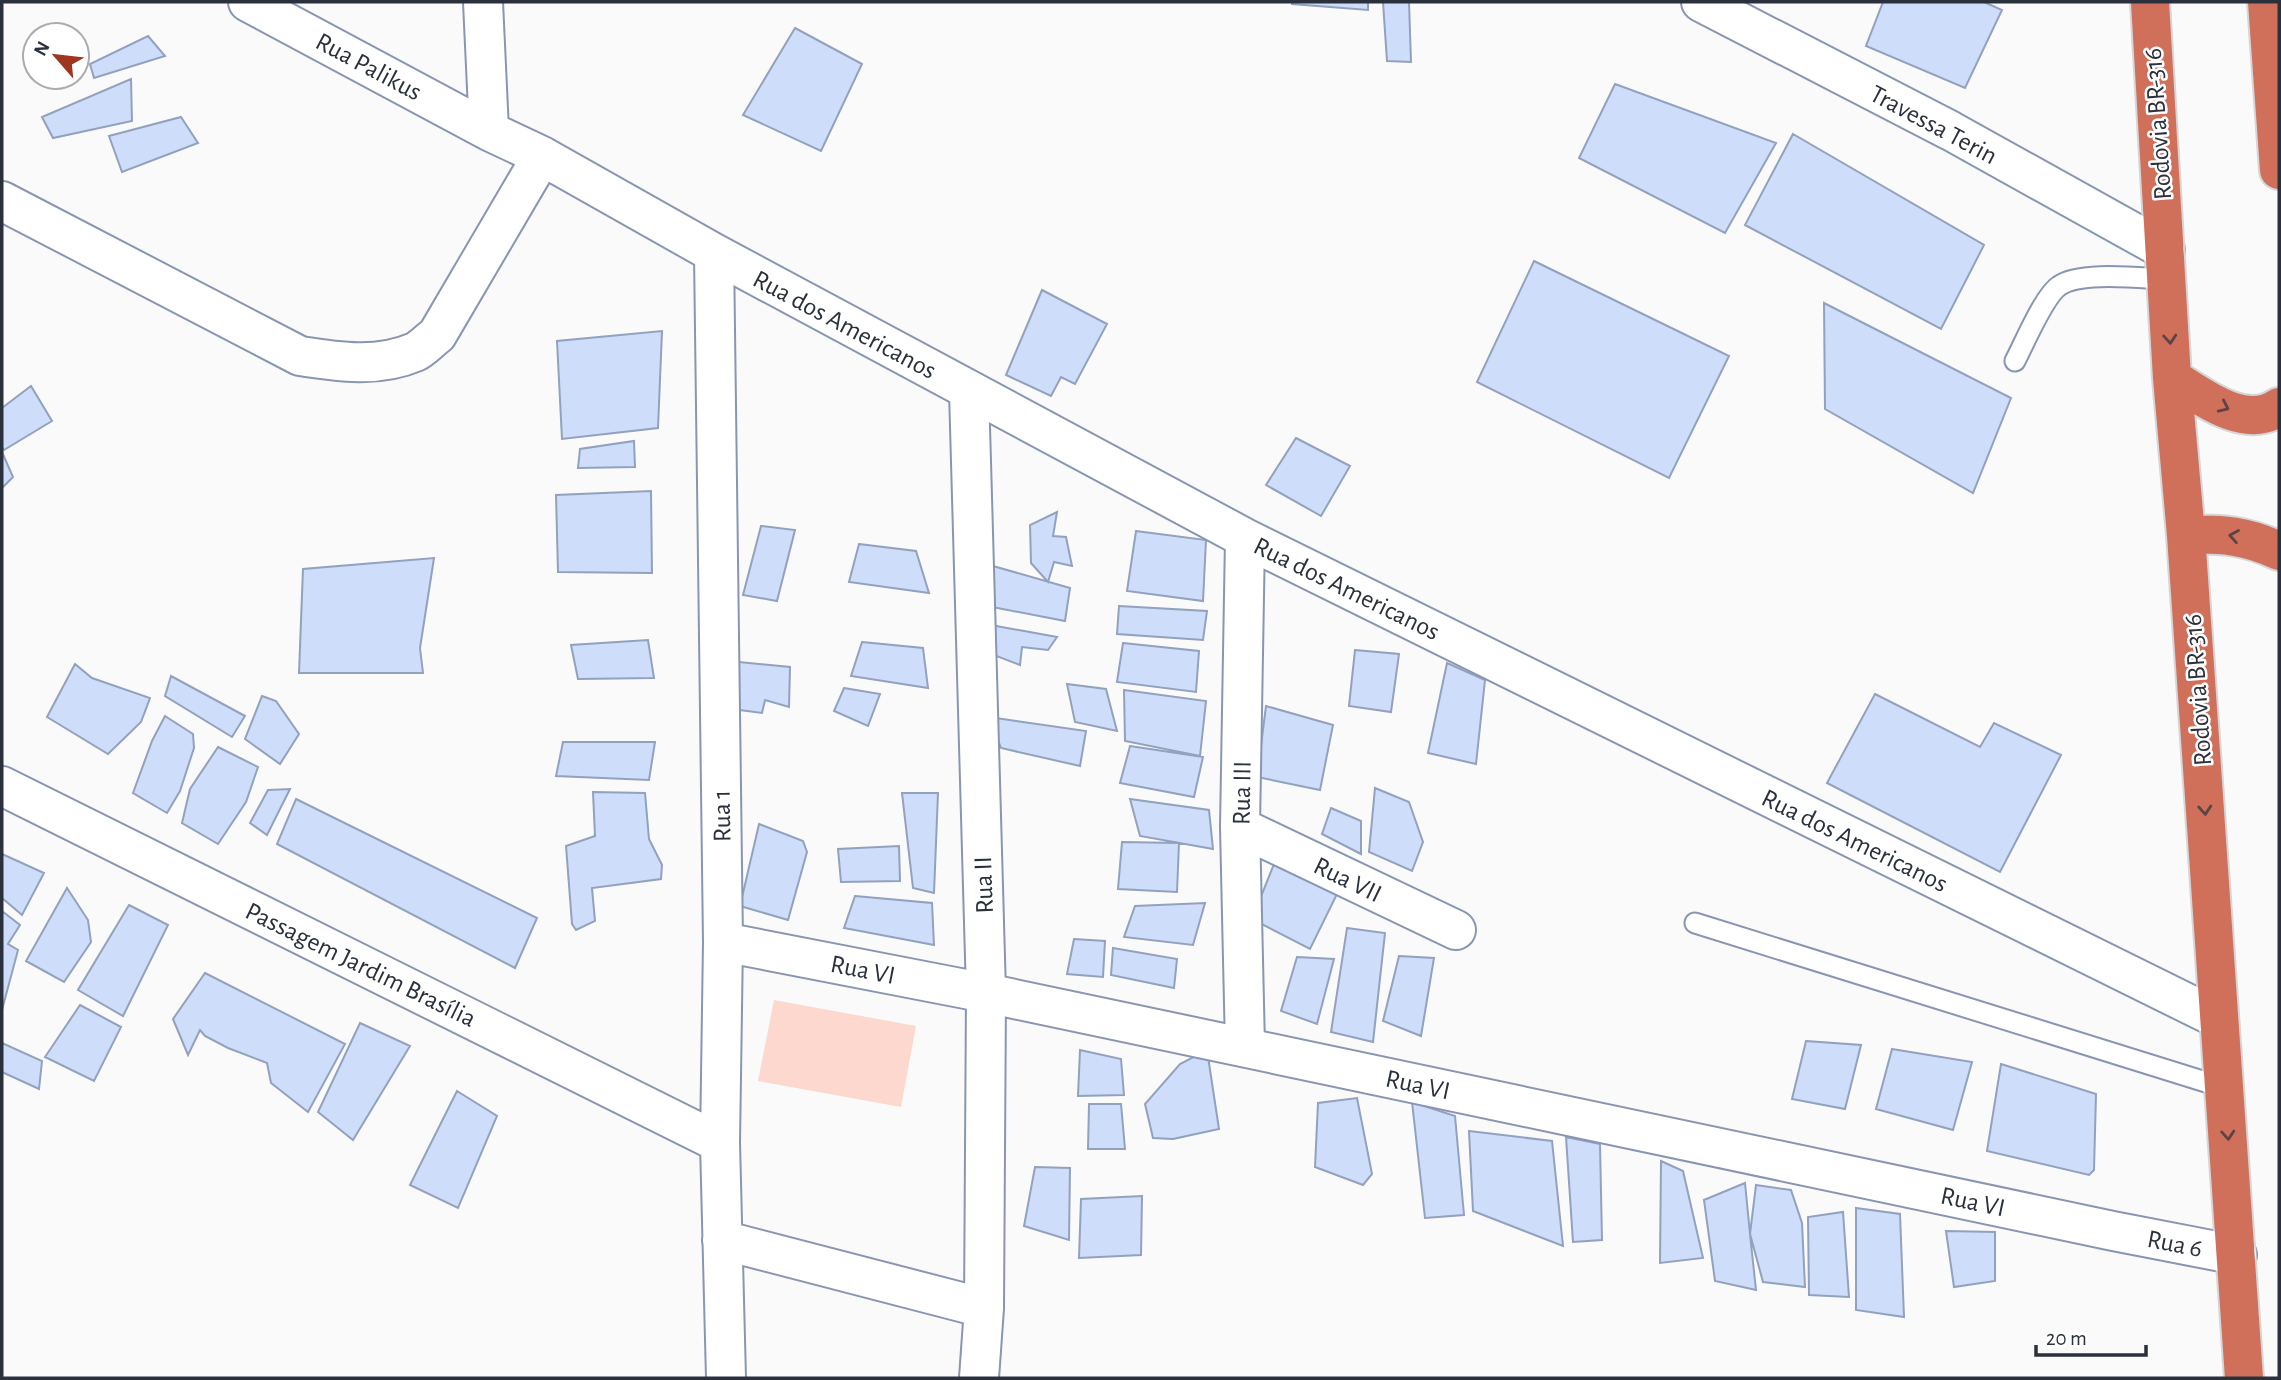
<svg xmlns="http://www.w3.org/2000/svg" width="2281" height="1380" font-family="'Alegreya Sans',sans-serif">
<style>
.green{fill:#fcd8cf}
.building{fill:#ceddfa;stroke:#92a1be;stroke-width:2}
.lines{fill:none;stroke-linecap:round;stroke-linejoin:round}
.lane-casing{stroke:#8896b3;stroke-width:23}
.street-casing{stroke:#8896b3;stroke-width:42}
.highway-casing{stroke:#d4d6d8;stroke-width:42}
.lane{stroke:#fff;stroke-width:19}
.street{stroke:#fff;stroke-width:38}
.highway{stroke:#d0705a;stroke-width:38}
.oneway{stroke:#5c4345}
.labels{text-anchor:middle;stroke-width:5;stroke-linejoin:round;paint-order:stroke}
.street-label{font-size:26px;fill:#2a303c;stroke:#fff}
</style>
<rect width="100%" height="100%" fill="#fafafa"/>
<path class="green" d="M774 1000 916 1026 901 1107 758 1081Z"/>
<path class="building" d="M1292 2H1368V10L1292 4Z
M1383 2H1409L1411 62 1387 61Z
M1883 2H1984L2002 10 1965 88 1866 46Z
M795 28 862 64 821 151 743 115Z
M148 36 165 56 94 78 90 64Z
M131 79 132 121 53 138 42 117Z
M1615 84 1776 143 1725 233 1579 158Z
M181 117 198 143 122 172 109 136Z
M1793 134 1984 245 1941 329 1745 225Z
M1534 261 1729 356 1669 478 1477 382Z
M1042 290 1107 324 1075 384 1061 377 1051 396 1006 375Z
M1824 303 2011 398 1973 493 1825 409Z
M662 331 658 428 562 439 557 341Z
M31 386 52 421 4 450 2 447V408Z
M1296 438 1350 466 1321 516 1266 485Z
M634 441 635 467 578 468 580 449Z
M2 452 13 477 2 488Z
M651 491 652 573 558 572 556 495Z
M1057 512 1053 536 1066 537 1072 566 1054 562 1048 582 1031 563 1030 525Z
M761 526 795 530 777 601 743 595Z
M1136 531 1206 540 1203 601 1127 591Z
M859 544 916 551 929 593 849 582Z
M434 558 420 648 423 673H299L303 569Z
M993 566 1070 588 1065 621 992 607Z
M1119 606 1207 611 1203 640 1117 634Z
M980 623 1057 637 1048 650 1022 647 1020 665 986 652Z
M648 640 654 678 578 679 571 645Z
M862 642 923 648 928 688 851 676Z
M1123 643 1199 651 1196 692 1117 682Z
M1355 650 1399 654 1391 712 1349 706Z
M729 661 790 667 789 707 765 700 762 713 732 709Z
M1447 663 1485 680 1476 764 1428 753Z
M75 664 92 678 150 698 141 722 108 754 47 717Z
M171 676 245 716 232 737 165 696Z
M1067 684 1106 689 1117 731 1075 722Z
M844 688 880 694 868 726 834 711Z
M1124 690 1206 701 1200 756 1125 741Z
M1875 694 1980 747 1994 723 2061 755 2000 872 1827 783Z
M262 696 276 701 299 734 280 764 245 739Z
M1266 706 1333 725 1320 790 1257 777Z
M165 716 193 734 194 748 180 791 167 813 133 793 152 741Z
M989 717 1086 731 1080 766 1001 748Z
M563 742H655L649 780 556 776Z
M1130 746 1203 757 1194 797 1120 783Z
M218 747 258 767 246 802 218 844 182 823 190 789Z
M1375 788 1409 802 1423 842 1412 871 1369 852Z
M290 789 267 835 250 823 268 790Z
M593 792 645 793 649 839 662 865 661 879 592 888 595 921 576 930 572 924 566 846 595 836Z
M902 793H938L934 893 913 888Z
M296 799 537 918 515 968 277 844Z
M1130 799 1209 810 1213 849 1140 836Z
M1331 808 1361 821V854L1322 834Z
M759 824 803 841 807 852 788 920 740 906Z
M1122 842 1179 843 1177 892 1118 889Z
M899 846 900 881 841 882 838 849Z
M2 854 44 873 22 915 2 898Z
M1276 859 1338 892 1310 949 1252 919Z
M67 888 88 920 91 942 64 982 26 961Z
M855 896 932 903 934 945 844 928Z
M1205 903 1193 945 1124 937 1135 906Z
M129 905 168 925 123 1016 78 990Z
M2 911 20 925 8 944 18 950 2 1010Z
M1347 928 1385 933 1373 1042 1331 1032Z
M1074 939 1105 941 1103 977 1067 974Z
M1113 948 1177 959 1174 988 1111 975Z
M1399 956 1434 958 1421 1036 1383 1021Z
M1297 957 1334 959 1317 1024 1281 1011Z
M205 973 345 1044 308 1112 271 1083 267 1063 228 1048 205 1036 200 1030 188 1055 173 1019Z
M80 1005 121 1027 94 1081 45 1057Z
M360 1023 410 1046 353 1140 318 1112Z
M1806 1041 1861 1045 1845 1109 1792 1099Z
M2 1043 42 1061 39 1089 2 1072Z
M1892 1049 1972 1062 1953 1130 1876 1109Z
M1080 1050 1121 1059 1124 1095 1078 1096Z
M1207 1050 1219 1129 1173 1139 1153 1138 1145 1104 1180 1064Z
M2001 1064 2096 1094 2094 1170 2089 1175 1987 1151Z
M457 1091 497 1116 458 1208 410 1185Z
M1357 1098 1372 1174 1363 1185 1315 1167 1318 1103Z
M1412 1102 1455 1116 1464 1215 1425 1218Z
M1089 1104H1121L1125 1149H1088Z
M1469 1131 1552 1141 1563 1246 1473 1211Z
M1566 1137 1600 1144 1602 1240 1573 1242Z
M1661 1161 1683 1171 1703 1258 1660 1263Z
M1035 1167 1070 1168 1069 1240 1024 1226Z
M1745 1183 1750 1234 1756 1290 1715 1281 1704 1200Z
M1756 1185 1791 1190 1802 1223 1805 1287 1763 1282 1750 1234Z
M1142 1196 1141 1255 1079 1258 1081 1199Z
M1856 1208 1900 1214 1904 1317 1856 1310Z
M1843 1212 1849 1297 1809 1295 1808 1217Z
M1946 1231 1995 1232V1281L1954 1287Z"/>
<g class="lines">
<defs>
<path id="lane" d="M2015 361C2024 344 2044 296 2059 286 2079 271 2140 278 2166 279
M1695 923 2225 1088"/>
<path id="street" d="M248 2 489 131 542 156 714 253 1245 538 2219 1019
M483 2 489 131
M1701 2 1951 131 2165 250
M2 201 300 356C339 362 378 368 415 352 423 348 430 340 437 335L542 156
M714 253 723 942 720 1143 726 1378
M969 391 986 993 984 1308 979 1378
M2 786 720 1143
M1240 827 1456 930
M723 942 986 993 2113 1231 2237 1255
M1245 1047 1240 827 1245 538
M722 1240 984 1308"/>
<path id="highway" d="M2150 2 2172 378 2186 535 2244 1378
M2267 2 2279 170
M2172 378C2201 396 2245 431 2279 407
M2186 535C2220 533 2248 536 2279 551"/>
</defs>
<use href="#lane" class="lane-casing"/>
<use href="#street" class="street-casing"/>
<use href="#highway" class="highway-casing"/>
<use href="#lane" class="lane"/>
<use href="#street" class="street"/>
<use href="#highway" class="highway"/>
</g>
<defs><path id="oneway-chevron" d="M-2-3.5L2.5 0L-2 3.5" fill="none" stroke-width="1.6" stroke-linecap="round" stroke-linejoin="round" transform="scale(1.75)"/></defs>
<g class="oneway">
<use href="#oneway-chevron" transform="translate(2170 339) rotate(86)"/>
<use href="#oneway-chevron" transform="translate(2224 407) rotate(25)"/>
<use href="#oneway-chevron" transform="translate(2234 536) rotate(-170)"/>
<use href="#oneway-chevron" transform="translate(2205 810) rotate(86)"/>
<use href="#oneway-chevron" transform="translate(2228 1135) rotate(86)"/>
</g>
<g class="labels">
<g class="street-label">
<text transform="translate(369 66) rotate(28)" y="9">Rua Palikus</text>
<text transform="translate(1934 124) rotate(28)" y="9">Travessa Terin</text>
<text transform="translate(2157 124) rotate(-94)" y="9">Rodovia BR-316</text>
<text transform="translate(845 324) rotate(28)" y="9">Rua dos Americanos</text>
<text transform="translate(1347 588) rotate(26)" y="9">Rua dos Americanos</text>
<text transform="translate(2197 690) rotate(-94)" y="9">Rodovia BR-316</text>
<text transform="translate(1241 793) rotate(-89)" y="9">Rua III</text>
<text transform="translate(721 816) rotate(-91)" y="9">Rua 1</text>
<text transform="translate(1855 840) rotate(26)" y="9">Rua dos Americanos</text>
<text transform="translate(1348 879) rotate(26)" y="9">Rua VII</text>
<text transform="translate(983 885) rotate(-92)" y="9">Rua II</text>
<text transform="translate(361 964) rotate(26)" y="9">Passagem Jardim Brasília</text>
<text transform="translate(863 969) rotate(11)" y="9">Rua VI</text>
<text transform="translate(1418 1084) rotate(12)" y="9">Rua VI</text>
<text transform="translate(1973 1201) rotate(12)" y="9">Rua VI</text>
<text transform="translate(2175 1243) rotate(11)" y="9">Rua 6</text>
</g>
</g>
<rect width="2281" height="1380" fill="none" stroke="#2a303c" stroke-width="7"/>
<g transform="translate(56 56) rotate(298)"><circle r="33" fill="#ffffff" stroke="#aaacb1" stroke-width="2"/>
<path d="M0-5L12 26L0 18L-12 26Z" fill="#9f3620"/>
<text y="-10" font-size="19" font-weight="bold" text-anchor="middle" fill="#2a303c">N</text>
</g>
<path d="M2036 1345v10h110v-10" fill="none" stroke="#2a303c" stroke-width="3.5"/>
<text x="2046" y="1345" font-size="21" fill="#2a303c" stroke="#ffffff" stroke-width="5" paint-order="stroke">20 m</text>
</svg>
